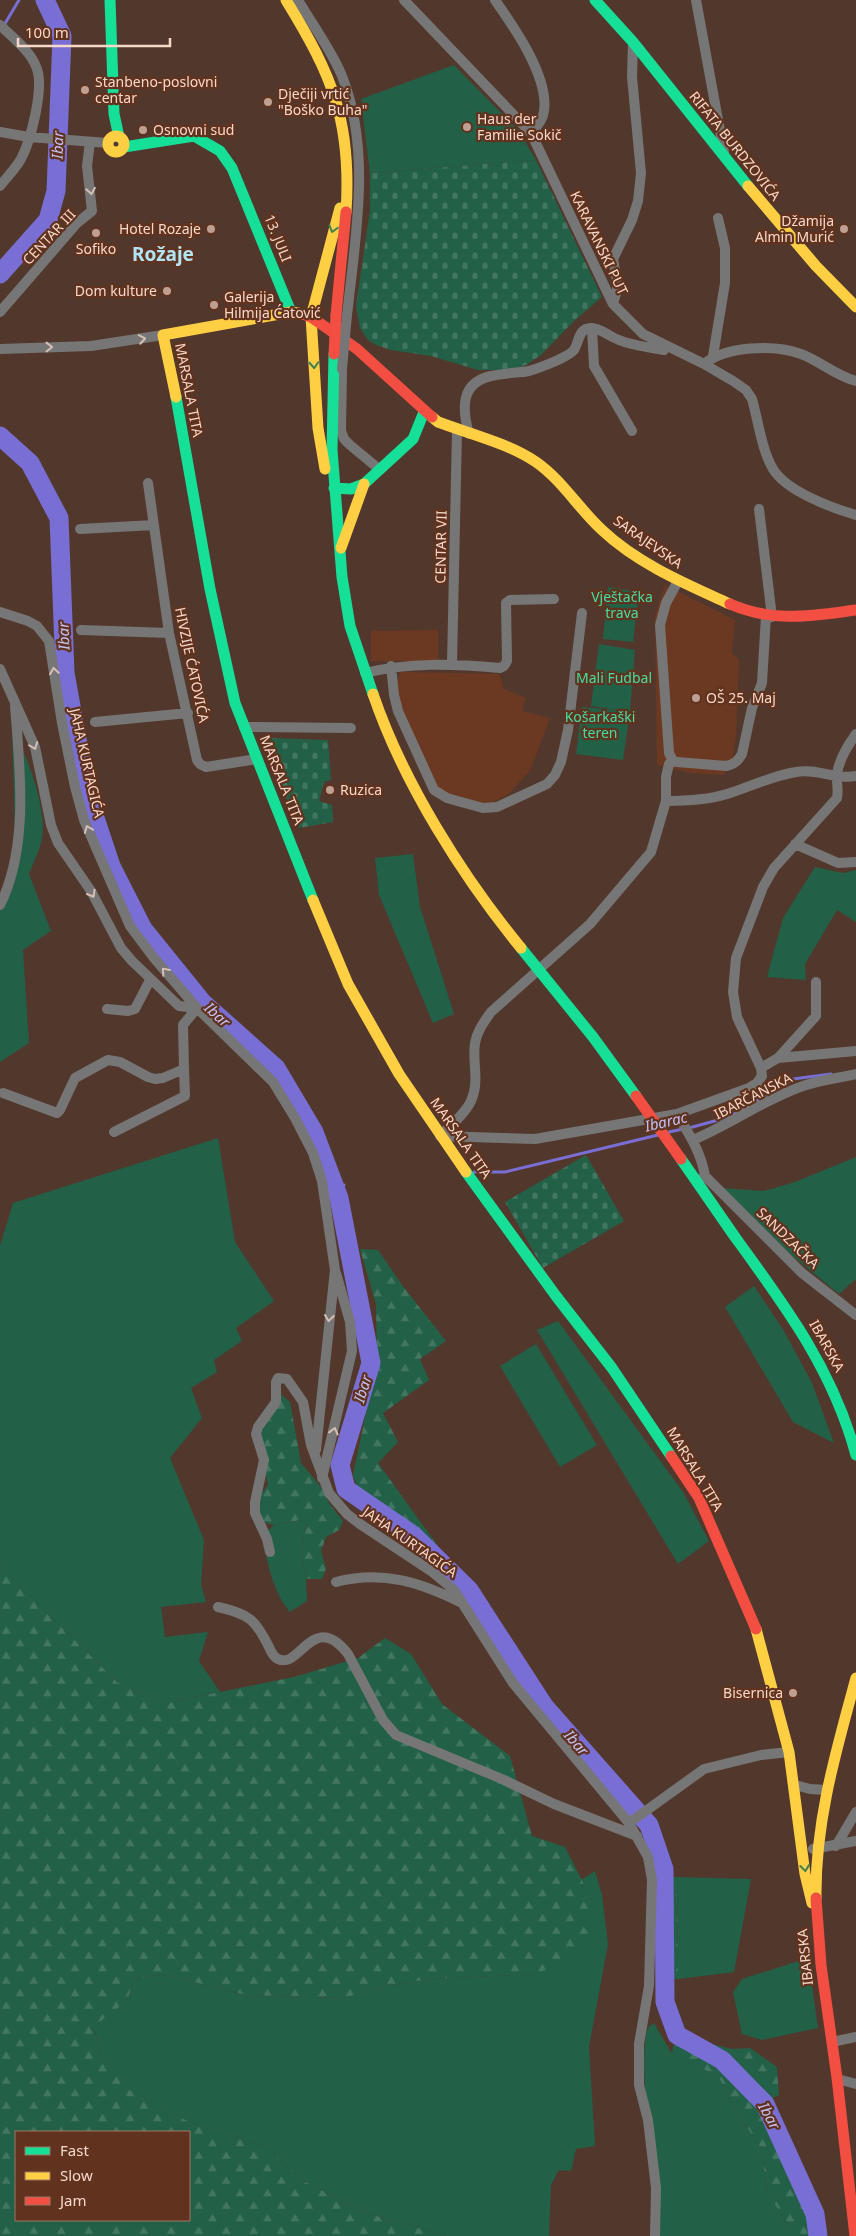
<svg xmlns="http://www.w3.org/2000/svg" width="856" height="2236" font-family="'Noto Sans',sans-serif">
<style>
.built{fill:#6b3922}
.green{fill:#226047}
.forest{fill:url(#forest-firs);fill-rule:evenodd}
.cemetery{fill:url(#cemetery-stones)}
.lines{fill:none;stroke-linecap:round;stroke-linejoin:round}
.stream{stroke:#796ed3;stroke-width:3}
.river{stroke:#796ed3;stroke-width:19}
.street{stroke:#777676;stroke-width:10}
.fast{stroke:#16e098;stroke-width:11}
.slow{stroke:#ffcf43;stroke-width:11}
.jam{stroke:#f24e42;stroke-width:11}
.street-bridge{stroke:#777676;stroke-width:10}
.jam-bridge{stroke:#f24e42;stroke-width:11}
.oneway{stroke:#d6c0b6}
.oneway2{stroke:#3f8054}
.poi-dot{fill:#bda093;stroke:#61321d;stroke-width:2}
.labels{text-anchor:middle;stroke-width:4.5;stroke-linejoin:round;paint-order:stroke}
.poi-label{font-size:14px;fill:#f6d8cb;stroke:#61321d;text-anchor:start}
.street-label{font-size:14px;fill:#f6d8cb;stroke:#61321d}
.park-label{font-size:14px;fill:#3fe0a7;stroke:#61321d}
.water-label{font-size:15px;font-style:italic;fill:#c2c3fa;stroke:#61321d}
.district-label{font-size:19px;font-weight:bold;fill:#b0e4f8;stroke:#61321d}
</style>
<defs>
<pattern id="forest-firs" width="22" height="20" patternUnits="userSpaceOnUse" patternTransform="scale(1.25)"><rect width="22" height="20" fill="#226047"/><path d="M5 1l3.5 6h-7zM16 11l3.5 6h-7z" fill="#437660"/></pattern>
<pattern id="cemetery-stones" width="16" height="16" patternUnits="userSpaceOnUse" patternTransform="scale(1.25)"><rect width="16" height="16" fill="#226047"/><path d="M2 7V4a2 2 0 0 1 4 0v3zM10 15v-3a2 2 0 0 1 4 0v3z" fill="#437660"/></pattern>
</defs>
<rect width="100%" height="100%" fill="#52382c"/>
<path class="built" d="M665 585 735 620 732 653 739 660 736 736 732 764 723 775 692 773 657 765 655 615Z
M438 630V661H371V631Z
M400 672 499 674 504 689 526 698 522 711 550 718 531 769 509 794 484 807 432 793 392 706Z"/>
<path class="green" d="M454 65 518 130 536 160 370 173 361 99Z
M608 587 639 592 633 642 603 639Z
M599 644 635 650 630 711 623 760 576 754 582 707 618 710 591 706Z
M12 729C27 753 47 810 42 838 40 850 33 863 29 874L51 931 23 950 29 1043 0 1062V905L12 864 15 831Z
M413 854 420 907 454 1014 433 1023 379 895 375 858Z
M815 867 843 873 856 870V922L837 910 805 964 806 980 767 977 783 918Z
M218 1138 235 1242 274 1301 236 1328 242 1341 214 1360 217 1372 191 1388 202 1418 170 1458 204 1540 201 1585 206 1602 161 1607 165 1637 208 1632 199 1661 220 1692 165 1703 117 1682 0 1566V1246L13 1203Z
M856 1157V1279L839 1294 789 1253 721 1188 764 1191 795 1182Z
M754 1286 784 1331 812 1383 834 1443 793 1422 725 1307Z
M558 1321 683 1492 709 1541 678 1564 537 1330Z
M536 1344 597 1445 560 1467 500 1366Z
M301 1520 306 1524 301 1553 306 1579 307 1601 290 1612C272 1591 268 1563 262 1536L274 1525Z
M595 1871 602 1895 608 1944 589 2047 595 2146 576 2149 571 2171 559 2170 551 2185 549 2236H447L366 2213 302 2180 267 2148 195 2125 125 2088 102 2056 93 2026 127 2001 134 1980 161 1974 246 1995 343 1998 391 1985 431 1979 536 1974 593 1902 581 1880Z
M677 1877 751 1879 734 1972 678 1979Z
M808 1958 818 2028 762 2040 742 2034 733 1992 742 1979Z
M654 2023 671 2052 719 2077 731 2103 762 2150 767 2192 790 2228V2236H657C654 2204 637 2048 648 2028 649 2026 652 2025 654 2023Z"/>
<path class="forest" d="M360 1249 378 1250 402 1285 446 1341 420 1359 429 1380 383 1413 398 1442 378 1463 440 1549 358 1489 353 1475 377 1361 376 1304Z
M276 1390 290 1402 301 1463 321 1487 329 1503 343 1521 339 1530 326 1537 321 1551 326 1569 322 1579H306L301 1553 306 1524 300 1520 274 1525 259 1521V1497L268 1485 258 1434Z
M0 1566 117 1682 165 1703 294 1677 358 1658 385 1638 411 1654 442 1704 510 1756 532 1836 565 1847 593 1902 588 1939 566 1961 536 1974 431 1979 391 1985 343 1998 246 1995 161 1974 134 1980 127 2001 93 2027 102 2056 126 2088 195 2125 267 2148 302 2180 366 2213 447 2236H0ZM16 2132H189V2220H16Z
M669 1877H677L678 1979H670Z
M675 2039 719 2065 762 2107 810 2214 813 2236H790V2228L767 2192 762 2150 731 2103 719 2077 672 2053Z
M695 2040 732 2049 750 2048 777 2067 779 2095 768 2100 727 2057Z"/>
<path class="cemetery" d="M536 160 602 297 575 320 541 355 526 365 511 370H478L431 356 391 350 376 345 368 340 360 328 356 306 370 210V173Z
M267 738 328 740 331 780 324 782 319 801 332 805 333 822 299 828 271 762 265 740Z
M586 1155 624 1221 543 1268 505 1202Z"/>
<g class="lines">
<path class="stream" d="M3 27 19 0
M734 1114 793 1079 831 1074
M689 1128 729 1117
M669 1132 683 1129
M474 1172H505L658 1135
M335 1188 344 1185"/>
<path class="river" d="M0 274 48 220 56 191 62 36 45 0
M0 436 30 463 59 518 65 673 87 794 111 866 143 929 202 1002 276 1068 314 1132 339 1198 371 1363 340 1465 346 1489 413 1535 469 1590 544 1706 649 1825 664 1869 665 2002 677 2035 722 2060 765 2104 815 2214 818 2236"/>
<path class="street" d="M298 0C312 24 332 51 342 76 373 154 354 244 346 325
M404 0 531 133 613 304 643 334 704 364 733 381 746 390 752 399C758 420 762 451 773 469 786 491 832 508 856 515
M495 0C514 27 549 77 544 111 543 120 537 127 531 133
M696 0 725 158
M0 25C13 38 31 51 37 69 44 89 31 140 21 159 16 168 7 177 0 186
M0 132 29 137 108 143
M613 304 617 290V281L613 259 632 220 638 201 641 173 632 77 633 42
M0 312 77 223 92 211 87 166 90 142
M592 328 594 366 632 431
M0 349 91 346 163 335
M713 356 725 283V248L718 218
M704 364C726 346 774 344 801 354 820 361 836 376 856 381
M342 369 341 430 344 439 350 445 379 469
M469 434C462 409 460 383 491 376 504 373 517 373 529 371 539 368 549 364 558 360 563 357 570 355 574 350 579 343 578 328 591 328 601 328 610 337 619 340 633 346 649 347 664 350
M148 483 169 633 197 760 200 764 206 767 257 759
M759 509 772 617
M80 529 154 525
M678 581 666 603 660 625 669 753 673 761 677 762 726 766C735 764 738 761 742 754L752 708 762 683 766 616
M0 612 28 621 37 626 49 641 62 723 75 787 84 820 130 926 154 958 197 1008 273 1082 295 1118 313 1153 322 1181 335 1270 316 1450
M81 630 169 633
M452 664 457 431
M391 666 394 695 398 711 434 790 447 798 461 802 483 808 497 807 547 784 555 775 561 762 568 730 582 613
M0 669 35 747 51 825 58 843 91 891 121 948 132 961 179 1006 197 1008
M365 673C409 662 454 664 500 668L504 666 507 661 506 603 510 600 554 599
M95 722 188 713
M244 727 351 728
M666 801C687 801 707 800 727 794 750 787 771 776 796 772 817 768 836 780 856 776
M795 844 838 863 856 862
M0 905C29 847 20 769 15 706
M107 1009 128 1011 135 1009 150 980
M778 1058 856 1051
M761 1068 778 1058 816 1016V982
M3 1093 57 1113 60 1110 75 1078 108 1060 120 1062 148 1077 155 1079 163 1078 184 1069 183 1025 197 1008
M677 1114 749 1088 757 1083 762 1076 761 1068 737 1017 733 992 736 958 763 887 774 868 837 798C839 789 836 783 837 774 839 760 848 745 856 734
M114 1132 185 1096 184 1069
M440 1136C450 1126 465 1114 471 1101 480 1081 472 1063 475 1043 477 1031 484 1022 491 1012L590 924 651 852 666 801V777L669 764 673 761
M440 1136 535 1139 677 1114C689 1134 701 1152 705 1176L697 1181
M693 1140C731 1124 765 1099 803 1086 820 1080 839 1078 856 1074
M705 1176 802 1273 856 1315
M322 1478 352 1351 350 1322 336 1273
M270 1552 267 1539 255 1513V1502L264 1460 256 1434 258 1427 276 1402V1382L278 1378 287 1379 303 1402 311 1445 329 1493 347 1514 360 1524 431 1571 454 1590 513 1683 629 1823 648 1857 652 1880 649 1986 639 2044V2085L648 2120 656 2188 655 2236
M336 1582C382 1570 420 1582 462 1603
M218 1607C249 1614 255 1619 269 1647 271 1651 273 1657 278 1659 300 1670 313 1609 348 1654L383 1720 396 1735 502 1779 554 1804 637 1836
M795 1785 810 1789 827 1790
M629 1823 704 1769 761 1755 789 1752
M836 1846 856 1812
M813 1849 856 1841
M832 2042 856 2037
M837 2079 856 2084"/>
<path class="fast" d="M110 0 114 114 119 137
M595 0 633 42 748 186
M124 147 194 136 220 151 232 168 291 312
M334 354 332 450 342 577 350 626 373 694
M176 397 210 589 235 703 313 900
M334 488 351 489 364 484 413 439 424 412
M521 948 593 1037 636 1096
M681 1159C699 1185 717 1211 735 1237 786 1307 833 1370 856 1455
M466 1172 556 1296 612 1368 671 1456"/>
<path class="slow" d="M286 0C332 75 352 121 346 212
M108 144a8 8 0 1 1 16 0a8 8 0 1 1-16 0Z
M748 186 816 266 856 307
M176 397 163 335 291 312 303 314
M432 417 438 422C470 434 508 443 536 462 562 480 579 509 602 530 638 564 686 584 730 604
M325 469 318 428 311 317 340 208
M341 548 364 484
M373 694C403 782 462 876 521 948
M313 900 348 984 399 1074 466 1172
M756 1629 789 1752 805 1874 812 1903
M816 1898C815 1822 836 1751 856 1678"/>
<path class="jam" d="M303 314 311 317 357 349 432 417
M336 315 346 212
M730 604C774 623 810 616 856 610
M671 1456 699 1498 756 1629
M816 1898 821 1965 837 2078 855 2236"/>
<path class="street-bridge" d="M342 369 346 325"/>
<path class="jam-bridge" d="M334 354 336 315
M636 1096 681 1159"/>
</g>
<defs><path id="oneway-chevron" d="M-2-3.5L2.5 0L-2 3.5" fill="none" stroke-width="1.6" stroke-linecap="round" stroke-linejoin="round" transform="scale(1.25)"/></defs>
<g class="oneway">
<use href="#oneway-chevron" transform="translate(91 191) rotate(81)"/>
<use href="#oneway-chevron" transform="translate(142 339) rotate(-10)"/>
<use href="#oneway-chevron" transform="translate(49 347) rotate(-1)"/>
<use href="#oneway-chevron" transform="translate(54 671) rotate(-99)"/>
<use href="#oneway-chevron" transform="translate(34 746) rotate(69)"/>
<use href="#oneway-chevron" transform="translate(88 829) rotate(-112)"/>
<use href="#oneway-chevron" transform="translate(92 894) rotate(60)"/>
<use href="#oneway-chevron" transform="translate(165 971) rotate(-131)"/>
<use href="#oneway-chevron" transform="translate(329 1318) rotate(97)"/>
<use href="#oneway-chevron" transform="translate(334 1431) rotate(-76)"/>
</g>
<g class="oneway2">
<use href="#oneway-chevron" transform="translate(333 229) rotate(106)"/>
<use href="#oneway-chevron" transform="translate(314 365) rotate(87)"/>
<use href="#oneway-chevron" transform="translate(805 1868) rotate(83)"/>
</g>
<g class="poi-dot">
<circle cx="85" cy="90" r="5"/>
<circle cx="268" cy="102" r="5"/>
<circle cx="467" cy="127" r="5"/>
<circle cx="143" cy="130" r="5"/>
<circle cx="211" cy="229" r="5"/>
<circle cx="844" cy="229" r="5"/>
<circle cx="96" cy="233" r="5"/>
<circle cx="167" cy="291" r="5"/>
<circle cx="214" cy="305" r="5"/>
<circle cx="696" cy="698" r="5"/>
<circle cx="330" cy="790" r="5"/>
<circle cx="793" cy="1693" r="5"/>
</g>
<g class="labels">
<g class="poi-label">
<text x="95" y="87">Stanbeno-poslovni<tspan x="95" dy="16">centar</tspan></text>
<text x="278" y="99">Dječiji vrtić<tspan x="278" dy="16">"Boško Buha"</tspan></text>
<text x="477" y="124">Haus der<tspan x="477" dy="16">Familie Sokič</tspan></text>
<text x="153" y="135">Osnovni sud</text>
<text x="834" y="226" text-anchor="end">Džamija<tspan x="834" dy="16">Almin Murić</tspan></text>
<text x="201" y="234" text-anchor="end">Hotel Rozaje</text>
<text x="96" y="254" text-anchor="middle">Sofiko</text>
<text x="157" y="296" text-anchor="end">Dom kulture</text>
<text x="224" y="302">Galerija<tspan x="224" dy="16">Hilmija Ćatović</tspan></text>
<text x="706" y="703">OŠ 25. Maj</text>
<text x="340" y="795">Ruzica</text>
<text x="783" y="1698" text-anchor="end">Bisernica</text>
</g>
<g class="street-label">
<text transform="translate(735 146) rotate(51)" y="5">RIFATA BURDZOVIĆA</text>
<text transform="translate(49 237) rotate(-47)" y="5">CENTAR III</text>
<text transform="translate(278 238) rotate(68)" y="5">13. JULI</text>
<text transform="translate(599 243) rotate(64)" y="5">KARAVANSKI PUT</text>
<text transform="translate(189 390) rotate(79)" y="5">MARSALA TITA</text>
<text transform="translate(648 542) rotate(35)" y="5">SARAJEVSKA</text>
<text transform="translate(441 547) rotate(-89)" y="5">CENTAR VII</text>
<text transform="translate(192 665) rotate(78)" y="5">HIVZIJE ĆATOVIĆA</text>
<text transform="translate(87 763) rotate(77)" y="5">JAHA KURTAGIĆA</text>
<text transform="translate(282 780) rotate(68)" y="5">MARSALA TITA</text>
<text transform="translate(753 1096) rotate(-27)" y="5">IBARČANSKA</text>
<text transform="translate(461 1138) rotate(55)" y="5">MARSALA TITA</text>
<text transform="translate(788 1238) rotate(44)" y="5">SANDZAČKA</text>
<text transform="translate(827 1346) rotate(61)" y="5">IBARSKA</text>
<text transform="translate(695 1469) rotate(59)" y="5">MARSALA TITA</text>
<text transform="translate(410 1542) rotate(35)" y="5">JAHA KURTAGIĆA</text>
<text transform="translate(805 1957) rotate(-96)" y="5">IBARSKA</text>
</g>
<g class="park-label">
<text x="622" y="602">Vještačka<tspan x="622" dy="16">trava</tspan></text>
<text x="614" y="683">Mali Fudbal</text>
<text x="600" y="722">Košarkaški<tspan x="600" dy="16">teren</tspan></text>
</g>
<g class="water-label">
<text transform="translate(58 145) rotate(-88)" y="5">Ibar</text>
<text transform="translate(64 636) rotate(-92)" y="5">Ibar</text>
<text transform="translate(217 1015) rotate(42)" y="5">Ibar</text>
<text transform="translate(666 1122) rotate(-13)" y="5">Ibarac</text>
<text transform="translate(363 1389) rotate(-73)" y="5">Ibar</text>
<text transform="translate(576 1743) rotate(49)" y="5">Ibar</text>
<text transform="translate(769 2116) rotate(61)" y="5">Ibar</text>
</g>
<g class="district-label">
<text x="163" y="261">Rožaje</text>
</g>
</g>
<rect x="15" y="2131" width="175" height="90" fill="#61321d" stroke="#9d7463"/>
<rect x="25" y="2147" width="25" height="8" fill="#16e098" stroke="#9d7463"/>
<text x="60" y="2156" font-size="15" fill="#f6d8cb">Fast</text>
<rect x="25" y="2172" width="25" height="8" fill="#ffcf43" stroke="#9d7463"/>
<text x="60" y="2181" font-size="15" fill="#f6d8cb">Slow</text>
<rect x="25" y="2197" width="25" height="8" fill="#f24e42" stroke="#9d7463"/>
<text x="60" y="2206" font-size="15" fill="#f6d8cb">Jam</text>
<path d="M18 38v8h152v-8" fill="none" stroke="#f6d8cb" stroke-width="2.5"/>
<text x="25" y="38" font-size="15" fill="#f6d8cb" stroke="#61321d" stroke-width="4" paint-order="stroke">100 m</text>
</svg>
